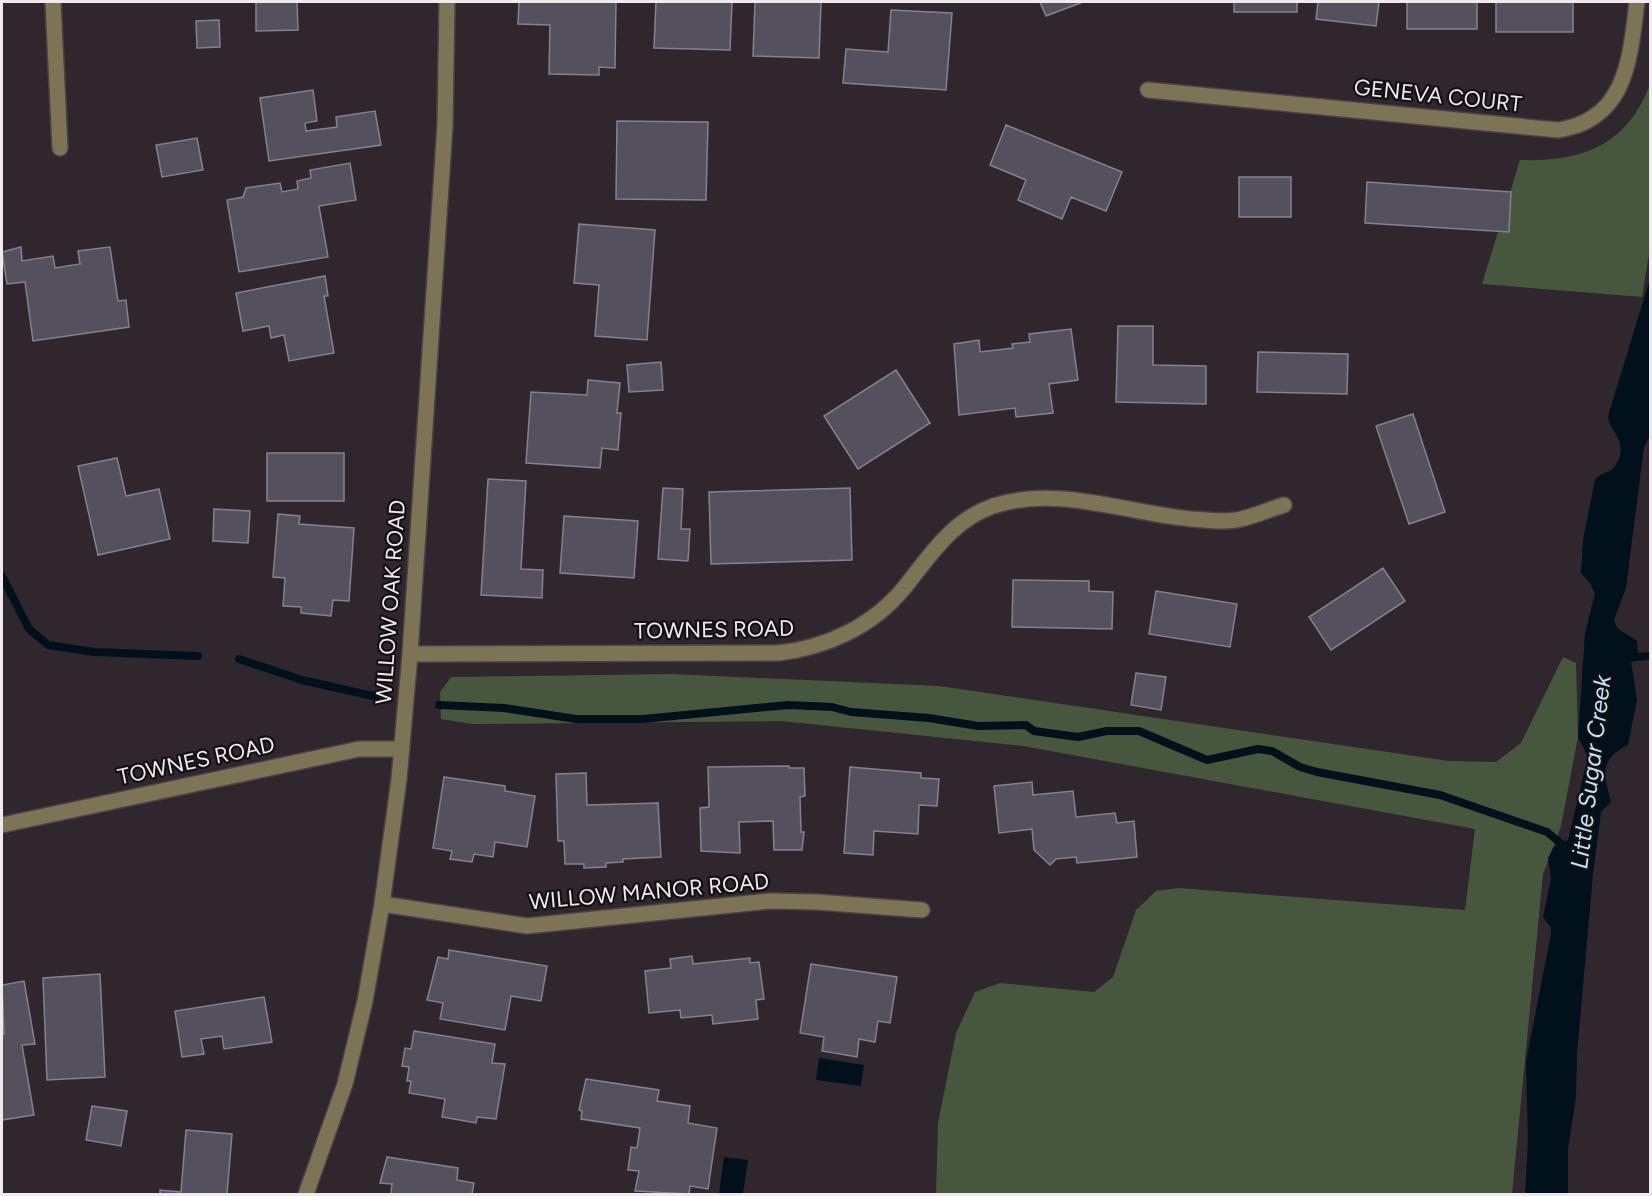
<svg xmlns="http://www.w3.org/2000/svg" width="1652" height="1196" font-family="Figtree,sans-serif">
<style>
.green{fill:#46573e}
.water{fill:#00111b}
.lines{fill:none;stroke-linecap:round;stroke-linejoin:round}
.stream{stroke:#00111b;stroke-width:8}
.building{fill:#55505d;stroke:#86818e;stroke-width:1.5}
.minor-casing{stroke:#4a4149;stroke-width:18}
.minor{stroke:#7c7454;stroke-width:15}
.labels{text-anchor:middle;stroke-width:4.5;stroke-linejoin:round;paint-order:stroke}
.street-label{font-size:22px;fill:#f0e9ef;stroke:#141014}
.water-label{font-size:24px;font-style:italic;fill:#c0e5f7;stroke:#141014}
</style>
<rect width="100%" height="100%" fill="#2f262e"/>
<path class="green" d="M1650 85V248L1642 297 1482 284 1520 160C1582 162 1626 146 1650 85Z
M1563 657 1576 663 1578 737 1561 826 1543 874 1512 1194H936L938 1123 956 1033 975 992 1000 983 1094 992 1113 977 1136 910 1156 891 1179 888 1465 910 1475 829 1023 746 781 721 472 724 441 719 440 692 451 677 672 674 939 686 1449 761 1496 762 1521 743Z"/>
<path class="water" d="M1650 279V436L1644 447 1626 588 1614 620 1617 628 1637 641 1638 655 1631 661 1637 700 1628 745C1598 760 1604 775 1611 802L1601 812 1593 874 1577 1054 1576 1097 1568 1149V1194H1525L1528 1140 1526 1061 1551 934V928L1543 917 1551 878 1548 858 1554 847 1568 840 1588 757 1578 737 1585 633 1595 594 1590 583 1581 573 1583 540 1595 480C1600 473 1610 473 1615 466 1631 441 1609 433 1608 416Z
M819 1058 864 1065 861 1086 816 1080Z
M724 1157 748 1160 743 1194H719Z"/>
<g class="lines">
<path class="stream" d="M2 576 29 629 48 645 94 652 198 656
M1624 658 1650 656
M239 659 302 680 377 697
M439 705 504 708 576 719H643L788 705 832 707 851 712 929 718 978 726 1026 725 1034 731 1078 737 1107 731H1139L1207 760 1258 749 1272 751 1300 767 1317 772 1440 795 1547 832 1570 851"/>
</g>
<path class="building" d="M256 2H297L298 30 256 31Z
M519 2H616L615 68 599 67V75L549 74 550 25 518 24Z
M656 2H732L730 50 654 48Z
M755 2H821L819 58 753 56Z
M1040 2H1083L1046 16Z
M1234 2H1297V12H1234Z
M1318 2H1379L1376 26 1316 19Z
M1407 2H1477V29H1407Z
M1496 2H1573V32H1496Z
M891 10 952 13 946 90 843 83 846 49 888 52Z
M219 20 220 47 197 48 196 21Z
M313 90 317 121 305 123 306 131 337 127 336 117 375 111 381 145 269 161 260 98Z
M617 121 708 122 706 200 616 199Z
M1006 125 1122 172 1106 211 1071 197 1062 219 1018 200 1026 180 990 165Z
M197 138 203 170 162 177 156 145Z
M350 163 356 200 319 206 328 257 239 272 227 200 243 197 246 188 280 183 282 192 298 189 297 181 311 178 310 170Z
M1239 177H1291V217H1239Z
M1367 182 1511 192 1509 232 1365 223Z
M579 224 655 230 647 340 595 336 599 285 574 283Z
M21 247 22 261 53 256 55 268 80 264 78 251 110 247 118 301 126 300 129 327 33 341 25 282 7 284 2 252Z
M325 276 328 296H324L334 353 289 361 284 335 271 338 269 326 243 331 236 293Z
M1118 326H1153V365L1206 366V404L1116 402Z
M1071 329 1078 380 1049 384 1053 413 1016 417 1015 408 959 415 954 344 979 340 980 352 1013 348 1012 344 1030 342 1029 334Z
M1258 352 1348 354 1347 394 1257 392Z
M661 362 663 390 629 392 627 365Z
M896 370 930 423 858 469 824 416Z
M588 380 620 383 617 413H621L618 450 602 448 600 468 526 463 531 392 587 395Z
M1413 414 1445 512 1409 524 1376 426Z
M267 453H344V501H267Z
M117 458 126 496 159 489 170 539 98 555 78 466Z
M488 479 526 481 521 569 543 570 542 598 481 595Z
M663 488 683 489 681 529H690L688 561 658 559Z
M850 488 852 560 711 564 709 492Z
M214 509 250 511 248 543 213 541Z
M278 514 300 516 299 524 354 528 349 601 333 600 331 616 301 613V607L283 606 285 578 273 577Z
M564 516 638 521 634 578 560 573Z
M1383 568 1405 601 1331 650 1309 617Z
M1013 580 1089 581V591L1113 592 1112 629 1012 627Z
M1156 591 1237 604 1230 647 1149 634Z
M1136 673 1166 677 1161 710 1131 705Z
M789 766V768H804L805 796 800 797 801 832H804L802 850H774L773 821 739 822 740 853 701 851 700 808 709 807 708 767Z
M850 767 921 773V778L939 779 937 806 919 805 918 834 874 831 873 855 844 853Z
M586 773 587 805 658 803 661 857 623 859V862L606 863V867L584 868V864H565L564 841H558L556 774Z
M444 777 505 786V791L535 796 527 847 495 842 493 857 474 854 472 862 450 859 452 851 433 848Z
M1032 782 1033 795 1073 791 1076 817 1115 813 1117 823 1134 821 1137 857 1077 863 1076 857 1056 859 1050 865 1034 850 1032 829 999 833 994 786Z
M449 950 547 966 541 1001 511 996 505 1030 440 1019 443 1003 427 1000 438 957 448 959Z
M692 956 693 964 750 958V963L759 962 764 999 756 1000 758 1019 713 1024 712 1015 681 1018 680 1010 649 1013 645 971 671 968 670 959Z
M811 964 897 977 890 1023 878 1021 875 1042 859 1039 857 1057 822 1051 824 1037 800 1033Z
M100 974 105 1077 47 1080 43 978Z
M24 981 35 1044 22 1045 34 1115 2 1120V1035L4 1034 2 985Z
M264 997 272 1042 224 1049 222 1036 201 1039 204 1054 182 1057 175 1011Z
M414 1031 495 1044 492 1063 505 1064 496 1119 477 1117 476 1123 442 1117 445 1099 409 1093 411 1081H407L409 1067 402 1066 405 1048 411 1049Z
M586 1079 659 1090 657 1101 690 1106 688 1123 717 1128 708 1189 690 1186 689 1194 635 1191 639 1171 628 1170 631 1147 637 1148 640 1128 581 1119 582 1111 579 1110Z
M92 1106 127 1111 121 1146 86 1140Z
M186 1130 232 1134 227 1194H160V1190L181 1192Z
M387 1157 458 1168 457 1180 474 1183 472 1194H391L392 1184 380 1183Z"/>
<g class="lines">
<defs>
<path id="minor" d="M53 2 60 148
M1148 90 1558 130C1627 120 1630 58 1637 2
M410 654 778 653C826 648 873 626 904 588 930 556 951 521 993 506 1058 485 1125 513 1191 519 1207 520 1225 523 1241 519 1255 516 1270 509 1284 505
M2 825 359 749H402
M382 904 527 926 770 901 817 902 922 910
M306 1194 345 1084 365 1001 382 904 399 779 410 654 445 125 447 2"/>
</defs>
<use href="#minor" class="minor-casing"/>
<use href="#minor" class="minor"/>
</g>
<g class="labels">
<g class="street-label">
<text transform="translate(1438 95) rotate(6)" y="8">GENEVA COURT</text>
<text transform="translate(390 602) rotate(-86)" y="8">WILLOW OAK ROAD</text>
<text transform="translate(714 629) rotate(-1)" y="8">TOWNES ROAD</text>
<text transform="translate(196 760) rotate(-12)" y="8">TOWNES ROAD</text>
<text transform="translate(649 891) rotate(-5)" y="8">WILLOW MANOR ROAD</text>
</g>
<g class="water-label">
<text transform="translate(1591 772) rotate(-83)" y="8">Little Sugar Creek</text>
</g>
</g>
<rect width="1652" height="1196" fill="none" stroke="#f0e9ef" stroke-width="6"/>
</svg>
